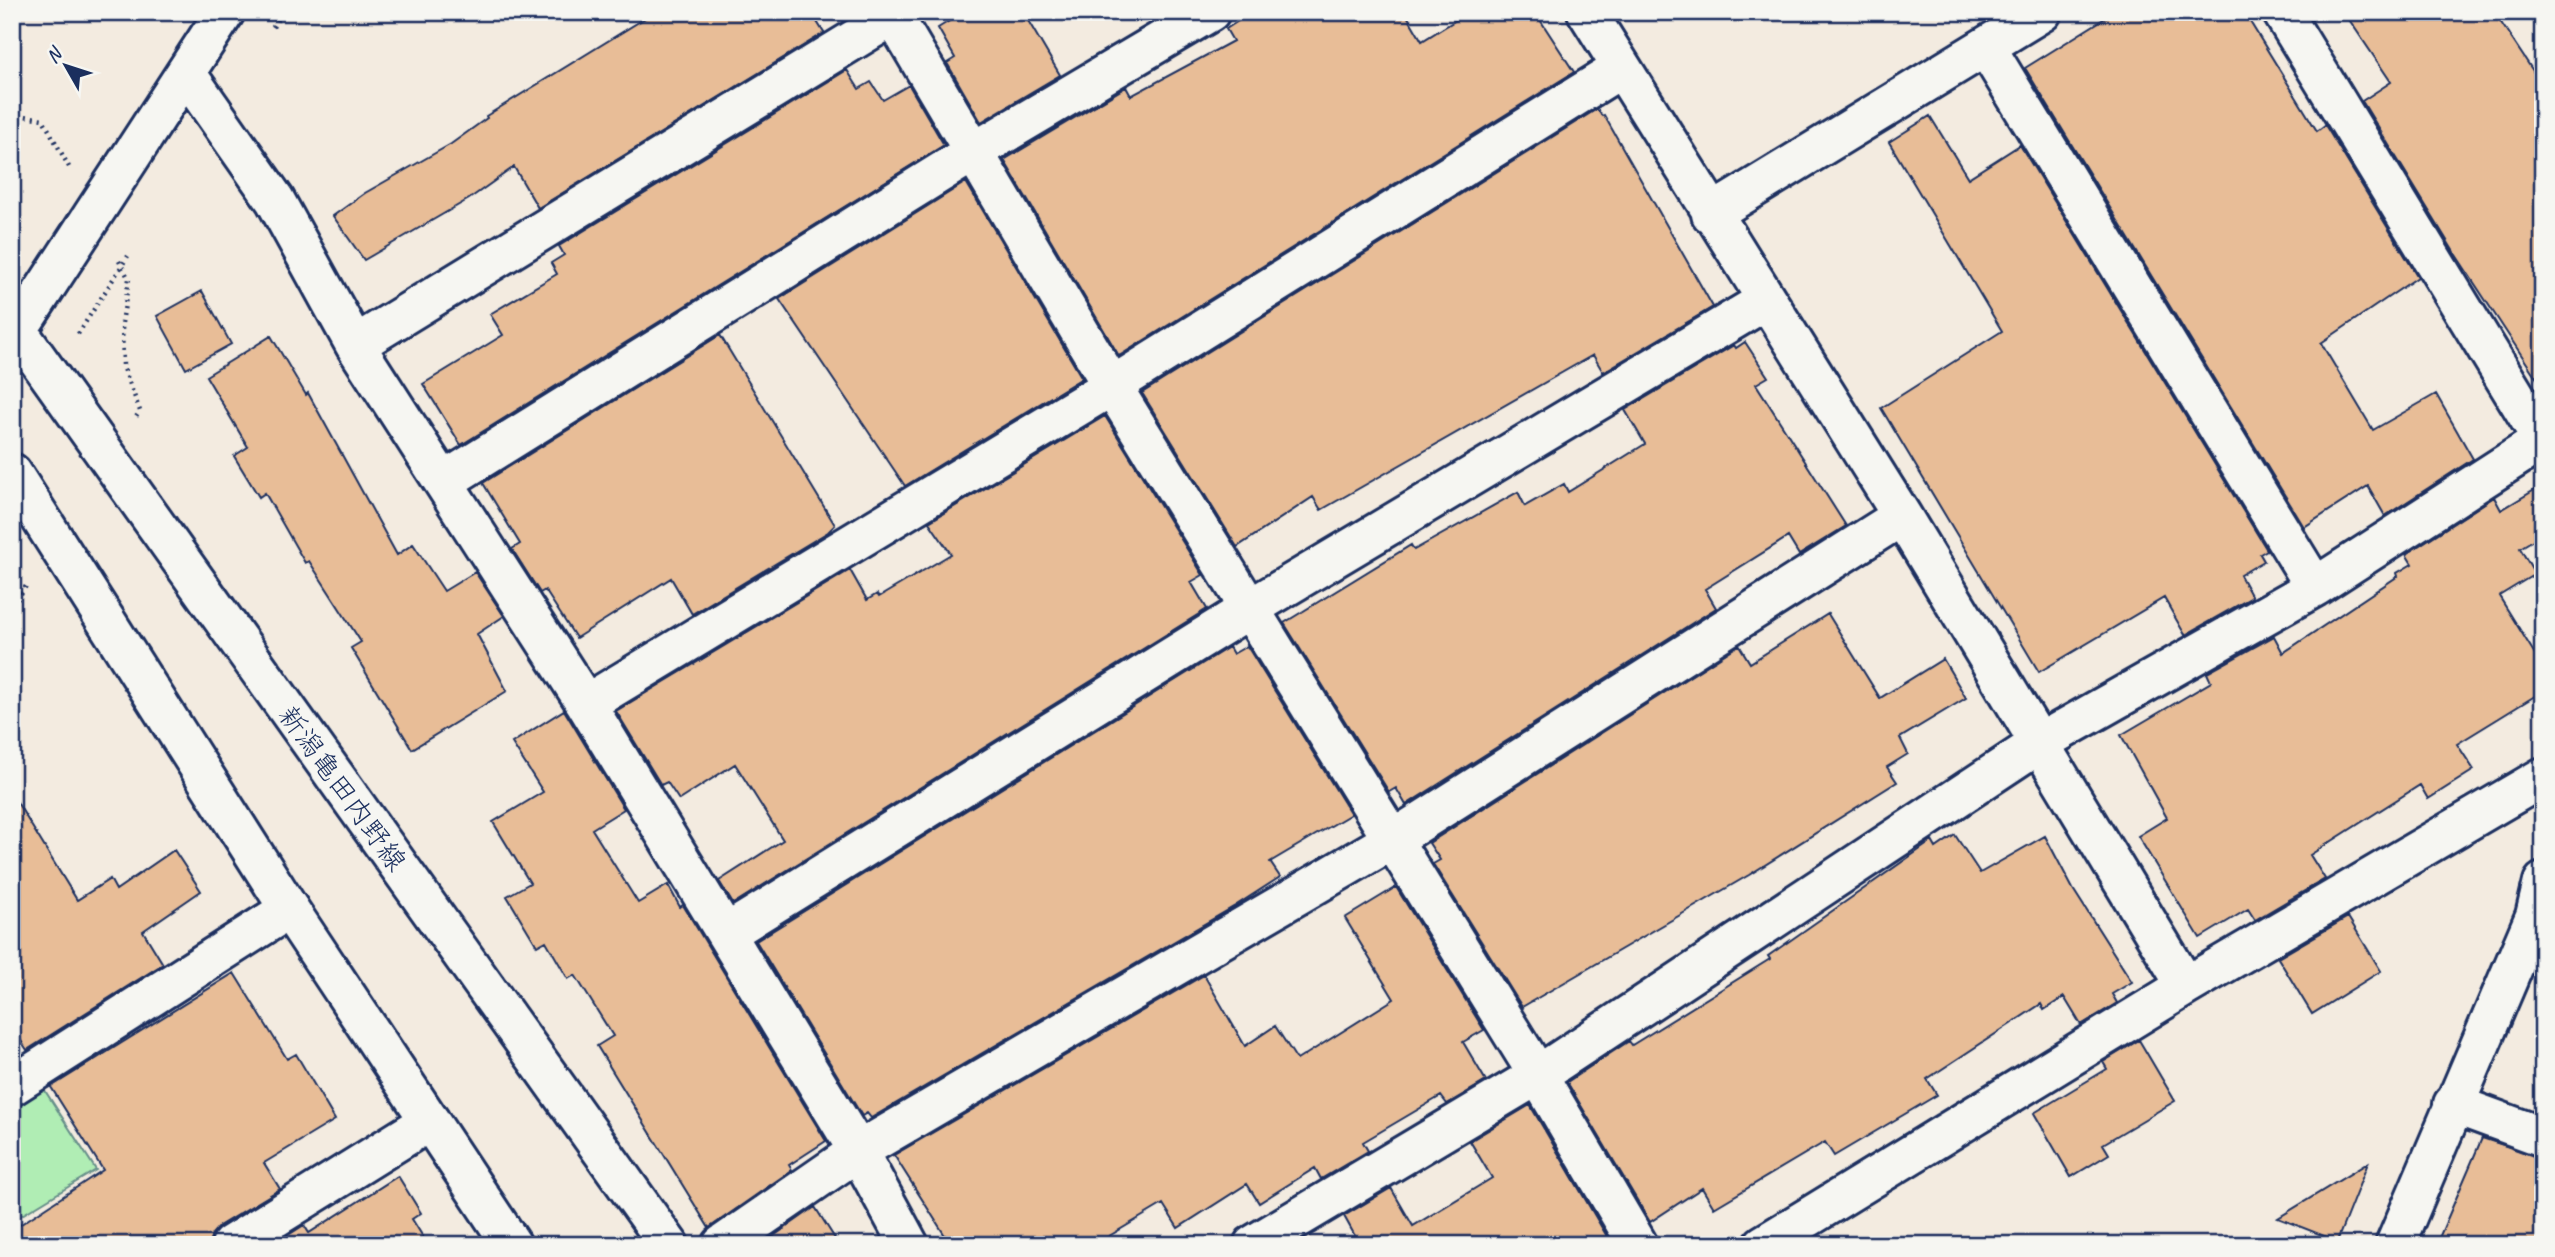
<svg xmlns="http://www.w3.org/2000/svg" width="2555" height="1257" font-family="Caveat,'Klee One',sans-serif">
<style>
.green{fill:#b0edb4;stroke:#668e89;stroke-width:2}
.building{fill:#e8bd97;stroke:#1b2f5e;stroke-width:2}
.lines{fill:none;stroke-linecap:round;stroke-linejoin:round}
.street-casing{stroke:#1b2f5e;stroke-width:44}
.primary-casing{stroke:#1b2f5e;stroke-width:44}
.path{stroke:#1b2f5e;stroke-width:4.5;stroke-dasharray:2 5;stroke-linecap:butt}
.street{stroke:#f6f6f2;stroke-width:38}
.primary{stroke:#f6f6f2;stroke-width:38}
.labels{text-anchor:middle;stroke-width:5;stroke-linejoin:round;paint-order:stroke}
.street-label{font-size:28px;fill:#1b2f5e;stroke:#f6f6f2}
</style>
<rect width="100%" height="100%" fill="#f3ebe0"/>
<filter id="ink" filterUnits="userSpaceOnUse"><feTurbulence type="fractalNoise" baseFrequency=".0143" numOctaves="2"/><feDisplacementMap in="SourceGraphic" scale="14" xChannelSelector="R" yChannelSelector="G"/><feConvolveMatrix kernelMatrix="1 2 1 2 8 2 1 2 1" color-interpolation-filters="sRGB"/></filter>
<g filter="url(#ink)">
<path class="green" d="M42 1086 96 1170 12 1221V1104Z"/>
<path class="building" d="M655 12H811L824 33 538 208 514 167 469 199 364 260 333 216 365 193 451 144 487 118 486 116Z
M964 12H1023L1060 75 981 122 947 63 955 58 938 28Z
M1252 12H1405L1422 41 1469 12H1535L1574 72 1119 356 1004 160 1126 87 1131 96 1233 41 1226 29Z
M2115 12H2244L2317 131 2325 125 2418 277 2321 343 2373 430 2436 394 2473 459 2385 516 2368 486 2304 527 2025 68Z
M2344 12H2494L2543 86V388L2454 252 2362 101 2391 82Z
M847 70 859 89 871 82 883 100 909 85 944 145 461 445 423 384 503 335 490 314 557 274 551 263 564 255 559 246Z
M1597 109 1602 116 1604 115 1713 307 1603 372 1593 355 1321 510 1313 497 1237 547 1142 393Z
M1930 116 1968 178 2020 145 2267 550 2260 554 2264 561 2240 575 2252 597 2185 635 2164 598 2039 672 1881 408 2002 331 1889 142Z
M966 182 1082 378 905 486 779 299Z
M202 291 231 344 186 369 157 316Z
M720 335 835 525 828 532 692 614 671 578 576 638 545 590 540 593 512 549 520 544 483 483Z
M271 336 306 395 308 393 397 555 413 544 444 591 475 572 504 616 477 634 507 691 412 749 351 648 361 642 309 561 305 563 265 493 259 497 234 456 248 447 206 376Z
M1745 342 1768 377 1756 384 1846 526 1799 555 1788 537 1705 589 1716 608 1406 805 1396 788 1389 792 1284 623 1411 545 1414 550 1518 492 1525 506 1564 484 1568 492 1645 444 1625 410 1734 345 1736 348Z
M1105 416 1203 575 1191 582 1207 609 733 904 719 881 783 840 735 764 679 800 667 782 661 785 616 711 850 570 867 600 877 594 879 597 951 554 929 522Z
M2543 485V534L2520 548 2535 574 2499 596 2543 667V691L2457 744 2474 770 2428 799 2420 785 2310 855 2325 879 2255 920 2248 909 2200 938 2138 836 2167 818 2121 735 2211 682 2207 673 2274 636 2283 653 2398 576 2397 573 2412 564 2406 554 2494 497 2501 510Z
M1828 614 1880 698 1943 659 1966 698 1900 738 1908 754 1887 767 1897 782 1749 875 1522 1007 1433 864 1440 860 1429 843 1739 645 1750 663Z
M1247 646 1351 814 1270 862 1280 877 1235 906 871 1118 867 1113 862 1116 756 941 1229 647 1233 654Z
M564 710 624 809 592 829 638 903 668 885 680 907 683 905 826 1141 789 1165 792 1170 709 1228 597 1046 613 1036 575 975 568 979 546 941 537 946 507 896 530 883 493 822 543 792 512 743Z
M12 794 77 900 110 879 116 890 174 850 201 891 143 931 163 964 27 1050 12 1027Z
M1955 835 1980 873 2045 836 2073 889 2132 982 2112 994 2117 1003 2081 1025 2064 997 2044 1010 2041 1004 1927 1079 1937 1095 1834 1156 1825 1142 1714 1208 1702 1188 1650 1222 1567 1082 1629 1041 1632 1045 1770 959 1768 956 1932 841 1936 848Z
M1396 887 1484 1030 1463 1042 1486 1081 1447 1104 1441 1096 1363 1142 1368 1151 1321 1179 1315 1168 1259 1203 1247 1184 1178 1228 1163 1204 1094 1245H951L894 1155 1204 975 1245 1046 1275 1026 1297 1060 1394 999 1345 918Z
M2348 917 2381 971 2312 1014 2278 958Z
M234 973 287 1059 296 1054 335 1120 264 1163 280 1189 219 1226 212 1234 209 1245H12V1230L103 1170 51 1087Z
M2139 1040 2175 1101 2103 1144 2109 1154 2071 1177 2034 1113 2107 1069 2103 1062Z
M1530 1105 1612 1245H1360L1344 1216 1391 1188 1413 1226 1492 1178 1470 1141Z
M2482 1138 2543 1158V1245H2436Z
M2368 1163 2337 1241 2278 1218Z
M398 1176 421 1213 412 1219 428 1245H273L304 1225 309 1233Z
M815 1207 839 1245H761Z"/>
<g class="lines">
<defs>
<path id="street" d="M891 12 1112 386 1538 1075 1638 1245
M1587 12 1902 516 2186 986
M2282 12 2543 441
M1986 47 2315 587
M186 73 275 200 355 345 586 704 858 1151 909 1245
M1711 214 2042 12
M355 345 893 16
M443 482 975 151 1210 12
M586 704 1112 386 1620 69
M727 933 1249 609 1765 301
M12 1086 289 909
M2453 1104 2543 1137
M231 1245 430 1121
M722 1245 858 1151 1392 840 1902 516
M1253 1245 1538 1075 2041 742 2315 587 2543 440
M1763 1245 2186 986 2543 777
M2395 1245 2535 916 2543 882"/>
<path id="primary" d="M12 323 669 1245
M12 339 225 12
M12 473 289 909 512 1245"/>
</defs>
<use href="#street" class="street-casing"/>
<use href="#primary" class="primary-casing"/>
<path class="path" d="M273 27 282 12
M12 114 43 119 69 167
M119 261 129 279 122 323 123 366 140 411 136 417
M78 334 128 256
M12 602 15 603 26 586"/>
<use href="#street" class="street"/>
<use href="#primary" class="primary"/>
</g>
</g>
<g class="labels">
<g class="street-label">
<text transform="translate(343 788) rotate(54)" y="10">新潟亀田内野線</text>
</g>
</g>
<rect width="2555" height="1257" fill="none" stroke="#f6f6f2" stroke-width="42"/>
<rect x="21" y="21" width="2513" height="1215" fill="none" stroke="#1b2f5e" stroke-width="2.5" filter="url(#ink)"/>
<g transform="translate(66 66) rotate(309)" stroke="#f6f6f2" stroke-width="5" paint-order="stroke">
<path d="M0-5L12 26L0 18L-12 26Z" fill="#1b2f5e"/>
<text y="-10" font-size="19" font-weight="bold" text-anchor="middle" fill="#1b2f5e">N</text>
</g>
</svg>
